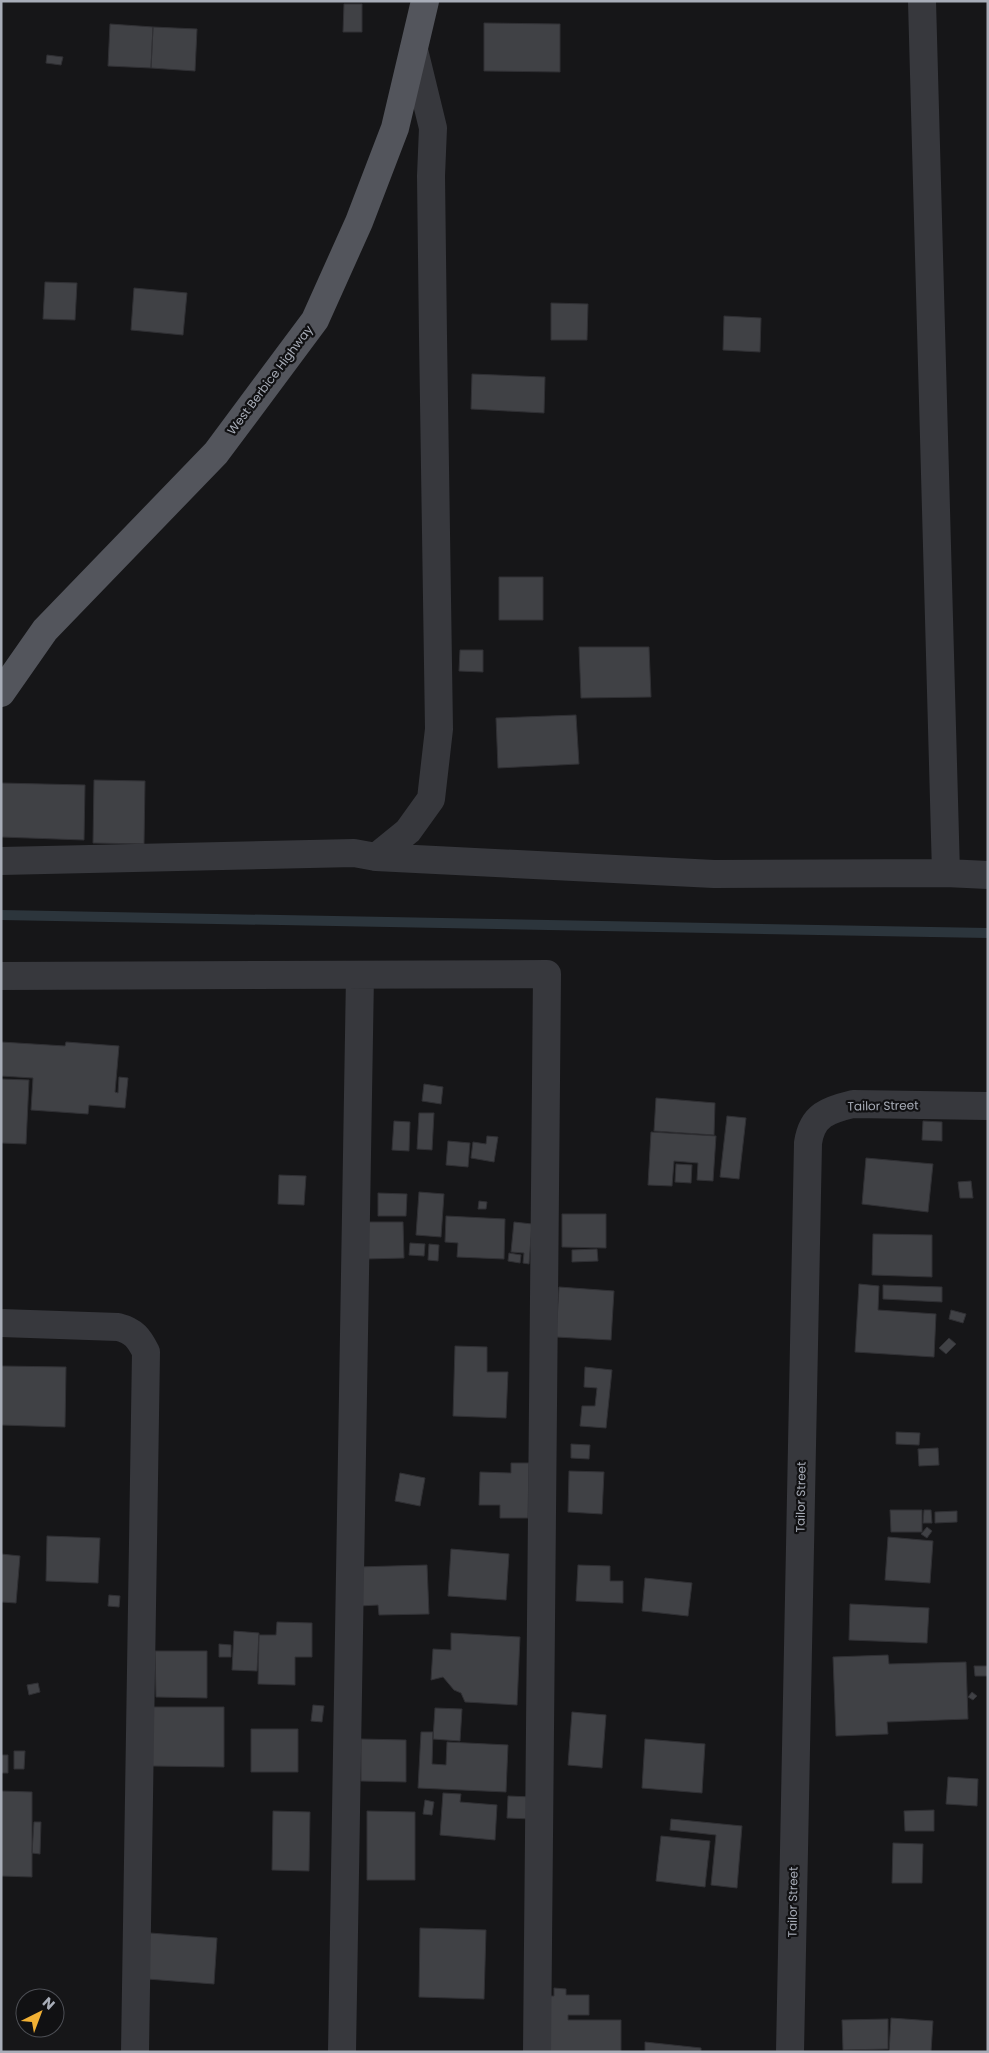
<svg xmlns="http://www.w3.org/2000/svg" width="989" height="2053" font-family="Poppins,sans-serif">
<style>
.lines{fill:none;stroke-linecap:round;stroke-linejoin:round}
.stream{stroke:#2c353c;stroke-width:10}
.building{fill:#404145;stroke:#303034}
.minor{stroke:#37383d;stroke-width:28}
.major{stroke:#53555c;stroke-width:28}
.labels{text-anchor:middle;stroke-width:4.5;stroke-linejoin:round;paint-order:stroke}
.street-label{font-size:12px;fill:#a8adb8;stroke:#111113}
</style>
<rect width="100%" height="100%" fill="#161618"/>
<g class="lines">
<path class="stream" d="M1 915 988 933"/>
</g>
<path class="building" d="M344 4H362V32H343Z
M484 23 560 24V72L484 71Z
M110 24 153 27 151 68 108 66Z
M153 27 197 29 195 71 151 68Z
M47 55 63 57 61 65 46 63Z
M45 282 77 283 75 320 43 319Z
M134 288 187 293 183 335 131 330Z
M551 303 588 304 587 340H551Z
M724 316 761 318 760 352 723 350Z
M472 374 545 377 544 413 471 409Z
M499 577H543V620H499Z
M579 647H649L651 697 581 698Z
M460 650H483V672L459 671Z
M576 715 579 764 498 768 496 718Z
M94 780 145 781 144 844 93 843Z
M1 783 85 785 84 840 1 837Z
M1 1042 65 1046 66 1042 119 1046 115 1092 118 1093 119 1077 128 1078 125 1108 89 1105 88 1114 31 1110 33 1078 1 1076Z
M1 1079 29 1080 26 1144 1 1143Z
M424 1084 443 1087 441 1104 422 1101Z
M656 1098 715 1103 714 1135 654 1131Z
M419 1113H434L432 1150 417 1149Z
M727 1116 746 1118 739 1179 720 1177Z
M394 1121 410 1122 409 1151 392 1150Z
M923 1121 942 1122V1141L922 1140Z
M651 1132 716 1136 713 1181 697 1180 698 1163 674 1161 672 1186 648 1185Z
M487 1136 498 1137 494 1162 471 1158 473 1142 486 1144Z
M448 1141 470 1143 468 1167 446 1165Z
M866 1158 933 1164 928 1212 862 1204Z
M676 1164 692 1165 691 1183 675 1182Z
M279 1175 306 1176 304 1205 278 1204Z
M971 1181 973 1198H960L958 1182Z
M419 1192 444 1194 441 1237 416 1235Z
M378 1193 407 1194 406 1216H378Z
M479 1201 487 1202 486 1209H478Z
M562 1214H606V1248L562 1247Z
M446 1216 505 1219 504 1259 457 1257 458 1243 445 1242Z
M365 1222H403L404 1258 366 1259Z
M514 1222 532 1224 529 1264 523 1263 524 1253 511 1252Z
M873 1234 932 1235V1277L872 1275Z
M410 1243 425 1244 424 1256 409 1255Z
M429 1244 439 1245 438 1261 428 1260Z
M597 1249 598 1261 572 1262V1250Z
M509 1253 521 1255 520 1263 508 1261Z
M859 1284 879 1286 878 1310 936 1314 934 1357 855 1352Z
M883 1285 942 1287V1302L883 1299Z
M559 1287 614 1291 611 1340 556 1337Z
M951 1310 966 1314 963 1323 949 1319Z
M949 1338 956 1344 946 1354 939 1348Z
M455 1346 487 1347V1372H508L506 1418 453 1416Z
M1 1366 66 1367 65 1427 1 1425Z
M585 1367 612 1370 606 1428 580 1426 582 1406H595L597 1388 584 1387Z
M896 1432 920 1433 919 1445 896 1444Z
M571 1444 590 1445 589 1459 571 1458Z
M938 1448 939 1465 919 1466 918 1449Z
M511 1463H529L528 1518H500V1505H479L480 1472 511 1473Z
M569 1471 604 1472 602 1514 568 1512Z
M400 1473 425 1478 420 1506 395 1501Z
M890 1510H922V1532H891Z
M924 1510H931L932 1523H923Z
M957 1511V1522L935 1523V1512Z
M927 1527 932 1531 927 1538 921 1534Z
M47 1536 100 1538 98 1583 46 1581Z
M888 1537 933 1541 930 1583 885 1580Z
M451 1549 509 1554 506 1600 448 1596Z
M1 1554 20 1556 16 1603 1 1602Z
M427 1565 429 1614 379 1615 378 1605 359 1606 357 1567Z
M578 1565 610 1566V1581H623V1603L576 1601Z
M645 1578 692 1583 688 1616 642 1611Z
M109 1595 120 1596 119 1607 108 1606Z
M850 1604 929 1608 927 1643 849 1640Z
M277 1622 312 1623V1657H295V1685L258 1684 259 1635H276Z
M234 1631 259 1633 257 1671 232 1670Z
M451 1633 520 1637 517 1705 465 1702 461 1693 454 1690 443 1677 431 1680 433 1649 451 1650Z
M219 1644 231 1645V1657H219Z
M155 1651H207V1698L156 1697Z
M888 1655 889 1664 966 1662 968 1719 887 1722 888 1734 836 1736 833 1657Z
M974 1666H988V1676H975Z
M38 1683 40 1692 29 1695 27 1685Z
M972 1692 977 1696 973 1700 968 1697Z
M313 1705 324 1706 322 1722 311 1721Z
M152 1707H224V1767L152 1766Z
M435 1708 462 1709 460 1741 433 1739Z
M572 1712 606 1715 602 1768 568 1765Z
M251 1729H298V1772H251Z
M421 1732H433L432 1764 446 1765 447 1742 508 1745 506 1792 418 1788Z
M361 1739 406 1740V1782L361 1781Z
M645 1739 705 1744 702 1793 642 1788Z
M14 1751H25L24 1769H14Z
M1 1755H8V1773H1Z
M948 1777 978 1779 977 1806 946 1804Z
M1 1791 32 1792V1877L1 1876Z
M443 1793 461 1794 460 1802 497 1805 495 1840 440 1835Z
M508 1796 532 1797 531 1819 507 1818Z
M425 1800 434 1802 432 1815 423 1814Z
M934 1810V1831H905L904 1811Z
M273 1811 310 1812 309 1871 272 1870Z
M367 1811 415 1812V1880H367Z
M671 1819 742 1826 737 1888 711 1885 716 1835 670 1830Z
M34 1822H41L40 1854 32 1853Z
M661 1836 710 1841 705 1887 656 1881Z
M893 1843 923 1844 922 1883H892Z
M420 1928 486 1930 484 1999 419 1997Z
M150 1933 217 1938 214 1984 147 1979Z
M554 1988 566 1989V1995H589V2015H568V2020H621V2052H550V1996H554Z
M891 2018 933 2021 931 2052H889Z
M888 2019V2049L843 2050 842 2020Z
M645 2042 701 2048V2052H645Z"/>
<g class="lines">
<path class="minor" d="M922 1 946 873
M376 857 714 874 946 873 988 875
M1 861 354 853 376 857 408 831 431 799 439 729 433 336 431 176 433 128 414 50
M1 976 547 974 537 2052
M1 1323 118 1327C134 1331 139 1338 146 1352L135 2052
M342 2052 360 975
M790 2052 808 1143C812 1115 828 1110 853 1104L988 1106"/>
<path class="major" d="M1 693 45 630 216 453 315 320 359 222 395 128 425 1"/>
</g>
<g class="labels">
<g class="street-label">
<text transform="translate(270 380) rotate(-53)" y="4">West Berbice Highway</text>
<text transform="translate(883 1106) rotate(-1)" y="4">Tailor Street</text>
<text transform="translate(801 1497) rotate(-89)" y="4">Tailor Street</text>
<text transform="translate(793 1902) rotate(-89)" y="4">Tailor Street</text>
</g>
</g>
<rect width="989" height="2053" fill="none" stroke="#a8adb8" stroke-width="5"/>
<g transform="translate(40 2013) rotate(42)"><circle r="24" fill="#111113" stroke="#4d4f55"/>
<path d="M0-4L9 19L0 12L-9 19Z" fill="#f2b134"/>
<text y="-8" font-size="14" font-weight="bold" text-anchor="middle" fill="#a8adb8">N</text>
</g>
</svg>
